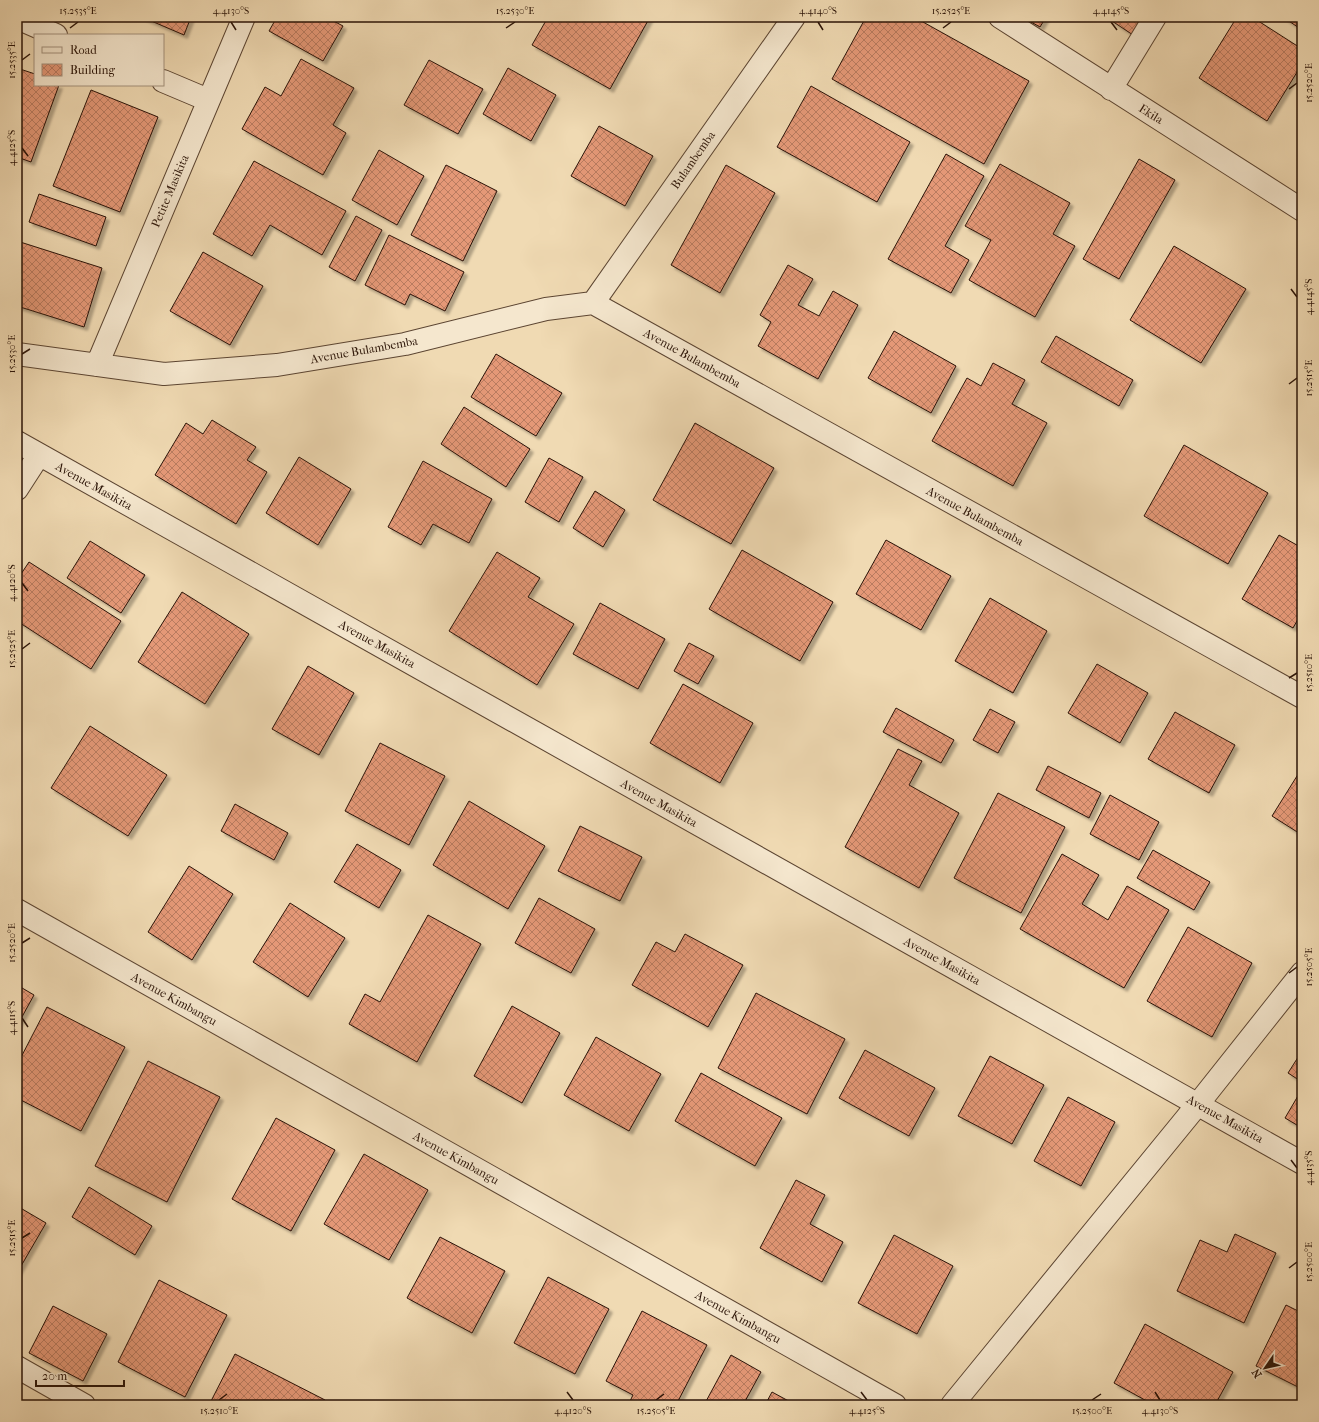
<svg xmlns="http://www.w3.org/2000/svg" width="1319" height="1422" font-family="'IM FELL French Canon',serif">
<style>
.building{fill:url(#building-cross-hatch);stroke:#2a1307;filter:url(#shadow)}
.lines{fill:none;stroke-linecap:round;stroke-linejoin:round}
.street-casing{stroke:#5c4532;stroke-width:24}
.street{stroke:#f5e7ce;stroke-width:22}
.ticks{fill:none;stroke:#2a1307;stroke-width:1.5}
.labels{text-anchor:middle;stroke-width:3;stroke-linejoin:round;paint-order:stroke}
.street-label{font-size:12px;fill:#2a1307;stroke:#f5e7ce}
.neatline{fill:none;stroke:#2a1307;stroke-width:1.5}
.ticks-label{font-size:10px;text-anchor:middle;fill:#2a1307}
</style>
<defs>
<pattern id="building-cross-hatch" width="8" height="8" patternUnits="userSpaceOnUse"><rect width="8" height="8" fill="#e49877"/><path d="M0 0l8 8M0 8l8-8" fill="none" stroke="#b97b60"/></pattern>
<filter id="shadow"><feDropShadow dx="3.5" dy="3.5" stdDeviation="1" flood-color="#0004"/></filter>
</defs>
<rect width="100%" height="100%" fill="#f0dab3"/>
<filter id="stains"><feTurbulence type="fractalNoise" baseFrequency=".005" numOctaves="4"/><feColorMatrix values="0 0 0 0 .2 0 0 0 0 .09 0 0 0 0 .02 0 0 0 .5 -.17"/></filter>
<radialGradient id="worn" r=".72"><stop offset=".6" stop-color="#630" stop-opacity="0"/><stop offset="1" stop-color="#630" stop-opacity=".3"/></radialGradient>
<path class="building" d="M142 17H191L184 35Z
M277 17H326L343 26 323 61 269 31Z
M548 17H650L610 89 532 45Z
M866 17H914L1029 81 984 164 832 79Z
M1022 17H1046L1040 27Z
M1106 17H1145L1133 35Z
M1237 17H1252L1302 49V64L1267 121 1199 78Z
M1283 17H1302V30Z
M301 59 354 88 333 125 346 133 323 175 242 129 265 87 281 96Z
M429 60 483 89 458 134 404 105Z
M17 68 35 74V85H59L31 162 17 157Z
M508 68 556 95 531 141 483 114Z
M811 86 910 142 877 202 777 147Z
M91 90 158 117 120 212 53 186Z
M599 126 653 156 625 206 571 176Z
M379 150 424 176 397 225 352 200Z
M946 154 984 176 945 246 969 260 951 293 888 259Z
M1139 159 1175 180 1119 279 1083 259Z
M254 161 346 211 322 255 270 225 252 256 213 234Z
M1000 164 1070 203 1053 234 1075 246 1035 317 969 280 991 240 965 226Z
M446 165 497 191 463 261 411 235Z
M726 165 775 193 720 293 671 265Z
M39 194 106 217 96 246 29 222Z
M356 216 382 230 355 281 329 267Z
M389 235 464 272 445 311 410 294 405 305 365 285Z
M17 241 102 268 84 327 17 306Z
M1174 246 1246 289 1201 363 1130 320Z
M203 252 263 286 230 345 170 311Z
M788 265 813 279 798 305 819 316 833 291 858 305 818 379 758 346 771 322 760 315Z
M894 331 956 366 931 413 868 378Z
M1056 336 1133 380 1119 406 1041 362Z
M496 354 562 393 536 436 471 397Z
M993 363 1025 380 1012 404 1047 423 1013 486 932 441 967 378 981 386Z
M464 407 530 449 506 487 441 444Z
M212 420 256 447 247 460 267 472 236 524 155 475 186 423 203 434Z
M695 423 774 468 731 544 653 500Z
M1184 445 1268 493 1228 564 1144 516Z
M299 457 351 489 318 545 266 513Z
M549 458 583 477 559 522 525 502Z
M423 461 492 499 469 543 433 524 421 545 388 527Z
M595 491 625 510 603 547 573 528Z
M1279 535 1302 548V612L1293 628 1242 599Z
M886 540 951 576 921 630 856 594Z
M90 541 145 575 121 613 67 578Z
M742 550 833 602 800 661 709 609Z
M497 552 540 578 528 597 574 624 537 685 449 631Z
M29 562 121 621 91 669 17 621V580Z
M182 592 249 634 205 704 138 662Z
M990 598 1047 631 1013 693 955 661Z
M600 603 665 639 638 689 573 654Z
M689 643 714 656 698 684 674 671Z
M1097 664 1148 693 1120 743 1068 713Z
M308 666 354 693 319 755 272 729Z
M683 684 753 723 720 783 650 743Z
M896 708 954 740 941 763 883 732Z
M990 709 1015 722 998 753 973 740Z
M1175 712 1235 745 1209 793 1148 759Z
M90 726 167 775 128 836 51 788Z
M380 743 445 776 409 845 345 811Z
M898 749 922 761 909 785 959 813 919 888 845 847Z
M1048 766 1101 793 1089 818 1036 790Z
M1302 768V835L1272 816Z
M998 793 1065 827 1021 913 954 878Z
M1110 795 1159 822 1139 860 1090 834Z
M469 801 545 846 508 909 433 865Z
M235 804 288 833 274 860 221 831Z
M580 826 642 857 620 901 558 871Z
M357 844 401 870 379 908 334 882Z
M1153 850 1210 882 1194 910 1137 878Z
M1062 854 1099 875 1082 904 1108 920 1127 886 1169 910 1124 988 1020 929Z
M189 866 233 894 192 960 148 932Z
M539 898 595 929 571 973 515 943Z
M290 903 345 938 308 997 253 962Z
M428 915 481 944 417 1062 349 1024 365 994 380 1002Z
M1188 927 1252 963 1212 1037 1147 1001Z
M685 934 743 965 708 1027 632 985 656 942 675 952Z
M17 985 34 995 17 1026Z
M756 993 845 1039 807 1114 718 1068Z
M512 1006 560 1033 522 1103 474 1076Z
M47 1007 125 1047 81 1131 17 1098V1065Z
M596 1037 661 1074 629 1131 564 1095Z
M865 1050 935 1088 909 1136 839 1098Z
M1302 1051V1082L1288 1073Z
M990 1056 1044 1085 1012 1144 958 1116Z
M148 1061 220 1097 167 1202 95 1166Z
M701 1073 782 1118 755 1166 675 1121Z
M1302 1089V1128L1285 1118Z
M1068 1097 1115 1122 1081 1186 1034 1161Z
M276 1118 335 1150 291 1231 232 1199Z
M364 1154 428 1190 389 1260 324 1224Z
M796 1180 825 1195 810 1224 843 1242 822 1282 760 1248Z
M89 1187 152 1226 135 1255 72 1217Z
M17 1206 46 1223 17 1273Z
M1235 1234 1276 1253 1244 1323 1177 1291 1200 1240 1227 1252Z
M894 1235 953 1266 917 1334 858 1303Z
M440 1237 505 1271 472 1333 407 1298Z
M548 1277 609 1309 575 1374 514 1343Z
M159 1280 227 1315 185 1397 118 1362Z
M1286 1305 1302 1313V1389L1256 1366Z
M53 1306 107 1334 83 1381 29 1353Z
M642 1311 707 1345 676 1405H628L633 1395 606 1381Z
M1145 1324 1233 1372 1215 1405H1154L1114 1383Z
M235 1354 325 1400 323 1405H209Z
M731 1355 761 1372 743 1405H704Z
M772 1392 796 1405H765Z"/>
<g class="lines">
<defs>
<path id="street" d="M1000 17 1302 210
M17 18 56 35
M163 81 208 100
M1111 89 1155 17
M593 303 794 17
M17 354 164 374 277 365 405 344 546 309 593 303 1302 697
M97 365 244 17
M17 442 1302 1163
M17 489 39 455
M17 910 895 1405
M17 1367 84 1405
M952 1405 1198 1104 1302 973"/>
</defs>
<use href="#street" class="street-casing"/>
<use href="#street" class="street"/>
</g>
<path class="ticks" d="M231 22 236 30M818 22 823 30M1111 22 1117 30M70 28 78 22M506 28 515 22M943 28 951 22M22 60 30 54M1289 89 1297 83M22 148 28 156M1291 289 1297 297M22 354 30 349M1289 384 1297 378M22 583 28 591M22 649 30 643M1289 678 1297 673M22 943 30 938M1289 973 1297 967M22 1018 28 1027M1291 1160 1297 1168M22 1238 30 1233M1289 1268 1297 1262M567 1392 573 1400M861 1392 867 1400M1155 1392 1160 1400M219 1400 227 1394M656 1400 664 1394M1092 1400 1101 1394"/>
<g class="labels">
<g class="street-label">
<text transform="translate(1151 114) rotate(32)" y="4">Ekila</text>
<text transform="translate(693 160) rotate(-55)" y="4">Bulambemba</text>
<text transform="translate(170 191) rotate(-67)" y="4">Petite Masikita</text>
<text transform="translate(364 350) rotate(-10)" y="4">Avenue Bulambemba</text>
<text transform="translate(692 358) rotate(29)" y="4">Avenue Bulambemba</text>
<text transform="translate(94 486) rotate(29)" y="4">Avenue Masikita</text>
<text transform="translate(975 516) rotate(29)" y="4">Avenue Bulambemba</text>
<text transform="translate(377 644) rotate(29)" y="4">Avenue Masikita</text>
<text transform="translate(659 803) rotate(29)" y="4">Avenue Masikita</text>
<text transform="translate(942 961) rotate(29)" y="4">Avenue Masikita</text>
<text transform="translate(174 999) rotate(29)" y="4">Avenue Kimbangu</text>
<text transform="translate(1225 1119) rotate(29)" y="4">Avenue Masikita</text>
<text transform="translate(456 1158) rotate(29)" y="4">Avenue Kimbangu</text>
<text transform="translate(738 1317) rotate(29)" y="4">Avenue Kimbangu</text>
</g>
</g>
<rect width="1319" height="1422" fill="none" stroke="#f0dab3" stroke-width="44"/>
<rect x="34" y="34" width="130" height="52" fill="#f5e7ce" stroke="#a4927e"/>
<rect x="42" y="47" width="20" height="6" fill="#f5e7ce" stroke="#a4927e"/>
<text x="70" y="54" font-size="12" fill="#2a1307">Road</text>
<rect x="42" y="64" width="20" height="12" fill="url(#building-cross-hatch)" stroke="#a4927e"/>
<text x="70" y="74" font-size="12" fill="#2a1307">Building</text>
<g transform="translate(1265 1368) rotate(236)" stroke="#f5e7ce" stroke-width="3" paint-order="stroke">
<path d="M0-3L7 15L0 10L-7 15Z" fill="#2a1307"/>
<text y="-6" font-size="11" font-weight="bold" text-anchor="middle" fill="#2a1307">N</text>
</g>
<path d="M36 1380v6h88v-6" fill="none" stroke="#2a1307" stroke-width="2"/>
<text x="42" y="1380" font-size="12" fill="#2a1307" stroke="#f5e7ce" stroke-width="3" paint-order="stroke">20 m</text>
<rect x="22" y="22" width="1275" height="1378" class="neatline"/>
<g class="ticks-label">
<text x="78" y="14">15.2535°E</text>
<text x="231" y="14">4.4130°S</text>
<text x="515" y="14">15.2530°E</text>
<text x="818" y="14">4.4140°S</text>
<text x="951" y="14">15.2525°E</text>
<text x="1111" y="14">4.4145°S</text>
<text transform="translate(11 60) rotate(-90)" y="4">15.2535°E</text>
<text transform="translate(1308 83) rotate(-90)" y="4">15.2520°E</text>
<text transform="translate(11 148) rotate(-90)" y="4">4.4125°S</text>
<text transform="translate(1308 297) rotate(-90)" y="4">4.4145°S</text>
<text transform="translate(11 354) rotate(-90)" y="4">15.2530°E</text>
<text transform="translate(1308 378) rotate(-90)" y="4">15.2515°E</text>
<text transform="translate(11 583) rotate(-90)" y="4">4.4120°S</text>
<text transform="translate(11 649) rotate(-90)" y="4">15.2525°E</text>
<text transform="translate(1308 673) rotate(-90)" y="4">15.2510°E</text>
<text transform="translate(11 943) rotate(-90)" y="4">15.2520°E</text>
<text transform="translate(1308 967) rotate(-90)" y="4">15.2505°E</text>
<text transform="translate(11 1018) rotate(-90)" y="4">4.4115°S</text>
<text transform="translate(1308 1168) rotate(-90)" y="4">4.4135°S</text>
<text transform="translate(11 1238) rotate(-90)" y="4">15.2515°E</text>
<text transform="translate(1308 1262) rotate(-90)" y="4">15.2500°E</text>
<text x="219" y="1414">15.2510°E</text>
<text x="573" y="1414">4.4120°S</text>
<text x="656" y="1414">15.2505°E</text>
<text x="867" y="1414">4.4125°S</text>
<text x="1092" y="1414">15.2500°E</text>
<text x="1160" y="1414">4.4130°S</text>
</g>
<rect width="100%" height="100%" filter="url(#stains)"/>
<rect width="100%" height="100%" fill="url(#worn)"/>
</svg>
